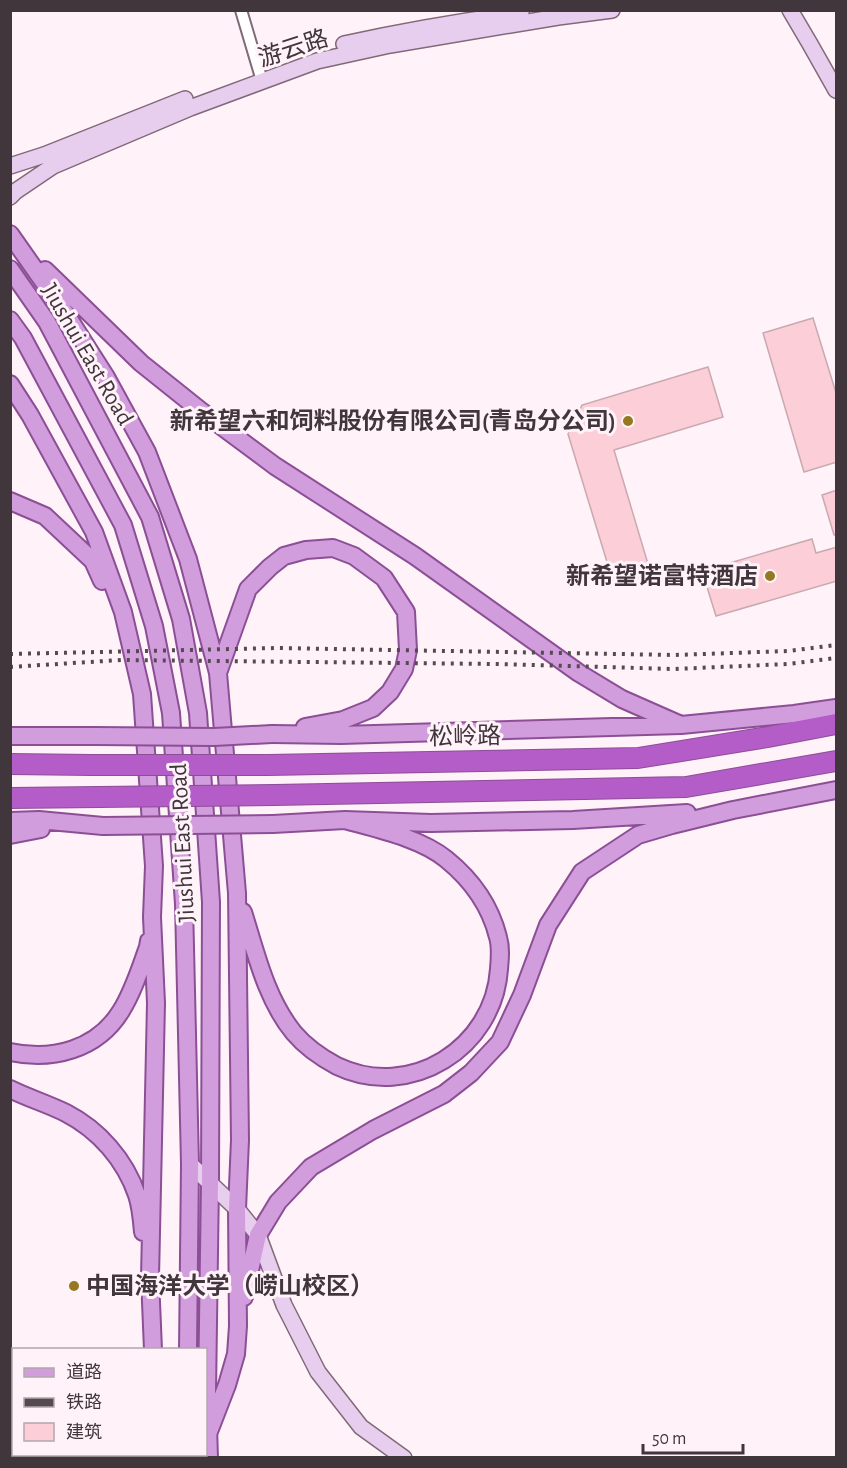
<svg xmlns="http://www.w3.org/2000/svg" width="847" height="1468" font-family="'Alegreya Sans','Noto Sans SC',sans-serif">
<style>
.building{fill:#fbced8;stroke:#c9a9b0;stroke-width:1.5}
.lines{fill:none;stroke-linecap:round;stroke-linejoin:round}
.street-casing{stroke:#826978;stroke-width:14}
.secondary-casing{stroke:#826978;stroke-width:18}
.primary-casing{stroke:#8c4f96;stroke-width:20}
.highway-casing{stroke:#8c4f96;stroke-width:22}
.street{stroke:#fff;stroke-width:10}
.secondary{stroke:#e8ceee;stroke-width:15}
.primary{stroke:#d29ddd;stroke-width:16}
.highway{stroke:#b45cc7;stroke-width:20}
.rail{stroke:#554a50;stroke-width:4;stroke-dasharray:3 6;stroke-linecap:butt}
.primary-bridge-casing{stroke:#8c4f96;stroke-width:20;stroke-linecap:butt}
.highway-bridge-casing{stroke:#8c4f96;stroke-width:22;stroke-linecap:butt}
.primary-bridge{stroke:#d29ddd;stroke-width:16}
.highway-bridge{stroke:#b45cc7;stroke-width:20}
.poi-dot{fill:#95781f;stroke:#fff3f9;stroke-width:2}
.labels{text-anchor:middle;stroke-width:6;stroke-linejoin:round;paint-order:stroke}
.street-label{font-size:24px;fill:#41363c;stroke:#fff3f9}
.poi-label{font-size:24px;font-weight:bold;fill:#41363c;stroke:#fff3f9;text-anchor:end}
</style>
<rect width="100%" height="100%" fill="#fff3f9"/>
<path class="building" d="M813 318 837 396V462L804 472 763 333Z
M708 367 723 417 614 450 651 574 614 585 568 434 582 405Z
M837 490V535H834L822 495Z
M812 539 816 553 837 547V581L716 616 702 571Z"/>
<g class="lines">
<defs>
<path id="street" d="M241 10 262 81"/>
<path id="secondary" d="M790 10 810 44 836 90
M344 44C403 31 462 21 521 13
M10 166 44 155 185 99
M10 197 16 191 53 166 190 108 317 61 390 45 558 17 612 10
M190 1164 237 1209 258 1235 284 1305 318 1372 361 1427 404 1458"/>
<path id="primary" d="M10 234 64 311 106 377 147 452 188 559 218 673 237 893 240 1140 237 1209 238 1326 236 1354 227 1385 208 1434
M10 269 47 322 150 517 181 619 198 713 211 902 210 1183 207 1393 209 1458
M45 270 141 363 201 411 275 466 415 556 579 673 622 699 681 725
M10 320 23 338 123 525 154 626 171 713 184 904 190 1164 188 1350
M10 384 30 415 94 532 123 612 142 694 154 866 152 917 156 1003 150 1278 153 1350
M10 501 45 516 93 561 102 581
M218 673 248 589 270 567 284 556 306 550 333 548 354 556 384 578 406 612 408 650 404 669 390 692 373 708 343 720 305 727
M272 734 341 735 681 725 794 714 836 708
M10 736H95
M10 821 39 820 103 826
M273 824 345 820 431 823 573 820 687 813
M10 835 41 829
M243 912C256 953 266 999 294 1033 305 1046 322 1058 337 1066 410 1101 494 1048 499 969 500 958 501 947 498 937 490 905 472 880 446 859 420 838 377 829 345 820
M10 1052C52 1061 97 1050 121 1011 133 992 140 969 148 947L149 941
M10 1089C28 1098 48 1104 66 1113 99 1130 125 1160 137 1195 141 1207 142 1220 143 1232
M244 1297 258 1235 278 1202 311 1167 373 1130 444 1094 471 1073 500 1042 522 995 548 925 582 872 638 835 672 825 733 810 836 790
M161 1454 163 1458
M188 1454V1458"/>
<path id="highway" d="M10 764 91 765
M268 765 638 758 768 737 836 724
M274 795 686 787 836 761
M10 798 99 797"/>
</defs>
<use href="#street" class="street-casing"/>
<use href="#secondary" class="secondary-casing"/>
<use href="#primary" class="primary-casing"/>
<use href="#highway" class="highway-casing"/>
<use href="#street" class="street"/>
<use href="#secondary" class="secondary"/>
<use href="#primary" class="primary"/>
<use href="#highway" class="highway"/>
<path class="rail" d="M10 654 277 648 675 655 788 651 836 645
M10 667 121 660 495 664 674 669 788 664 836 658"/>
<defs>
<path id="primary-bridge" d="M95 736 214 737 272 734
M103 826 273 824"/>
<path id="highway-bridge" d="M91 765H268
M99 797 274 795"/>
</defs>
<use href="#primary-bridge" class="primary-bridge-casing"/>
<use href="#highway-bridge" class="highway-bridge-casing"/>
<use href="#primary-bridge" class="primary-bridge"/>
<use href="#highway-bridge" class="highway-bridge"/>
</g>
<g class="poi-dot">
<circle cx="628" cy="421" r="6"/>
<circle cx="770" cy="576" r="6"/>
<circle cx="74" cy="1286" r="6"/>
</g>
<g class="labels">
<g class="street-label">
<text transform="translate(293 48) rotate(-18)" y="8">游云路</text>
<text transform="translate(88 354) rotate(60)" y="8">Jiushui East Road</text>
<text transform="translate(465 736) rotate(-1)" y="8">松岭路</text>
<text transform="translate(182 843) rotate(-93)" y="8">Jiushui East Road</text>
</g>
<g class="poi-label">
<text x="616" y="429">新希望六和饲料股份有限公司(青岛分公司)</text>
<text x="758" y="584">新希望诺富特酒店</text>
<text x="86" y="1294" text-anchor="start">中国海洋大学（崂山校区）</text>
</g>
</g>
<rect width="847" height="1468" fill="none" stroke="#41363c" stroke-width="24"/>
<rect x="12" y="1348" width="195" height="108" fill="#fff3f9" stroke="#b3a7ad" stroke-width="1.5"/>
<rect x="24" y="1368" width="30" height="9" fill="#d29ddd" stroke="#b3a7ad" stroke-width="1.5"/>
<text x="66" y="1378" font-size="18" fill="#41363c">道路</text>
<rect x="24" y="1398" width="30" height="9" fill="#554a50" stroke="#b3a7ad" stroke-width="1.5"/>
<text x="66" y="1408" font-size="18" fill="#41363c">铁路</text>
<rect x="24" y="1423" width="30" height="18" fill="#fbced8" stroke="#b3a7ad" stroke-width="1.5"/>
<text x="66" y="1438" font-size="18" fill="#41363c">建筑</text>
<path d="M643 1444v9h100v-9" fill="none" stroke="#41363c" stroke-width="3"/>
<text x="652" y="1444" font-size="18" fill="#41363c" stroke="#fff3f9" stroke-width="4.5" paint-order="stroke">50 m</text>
</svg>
